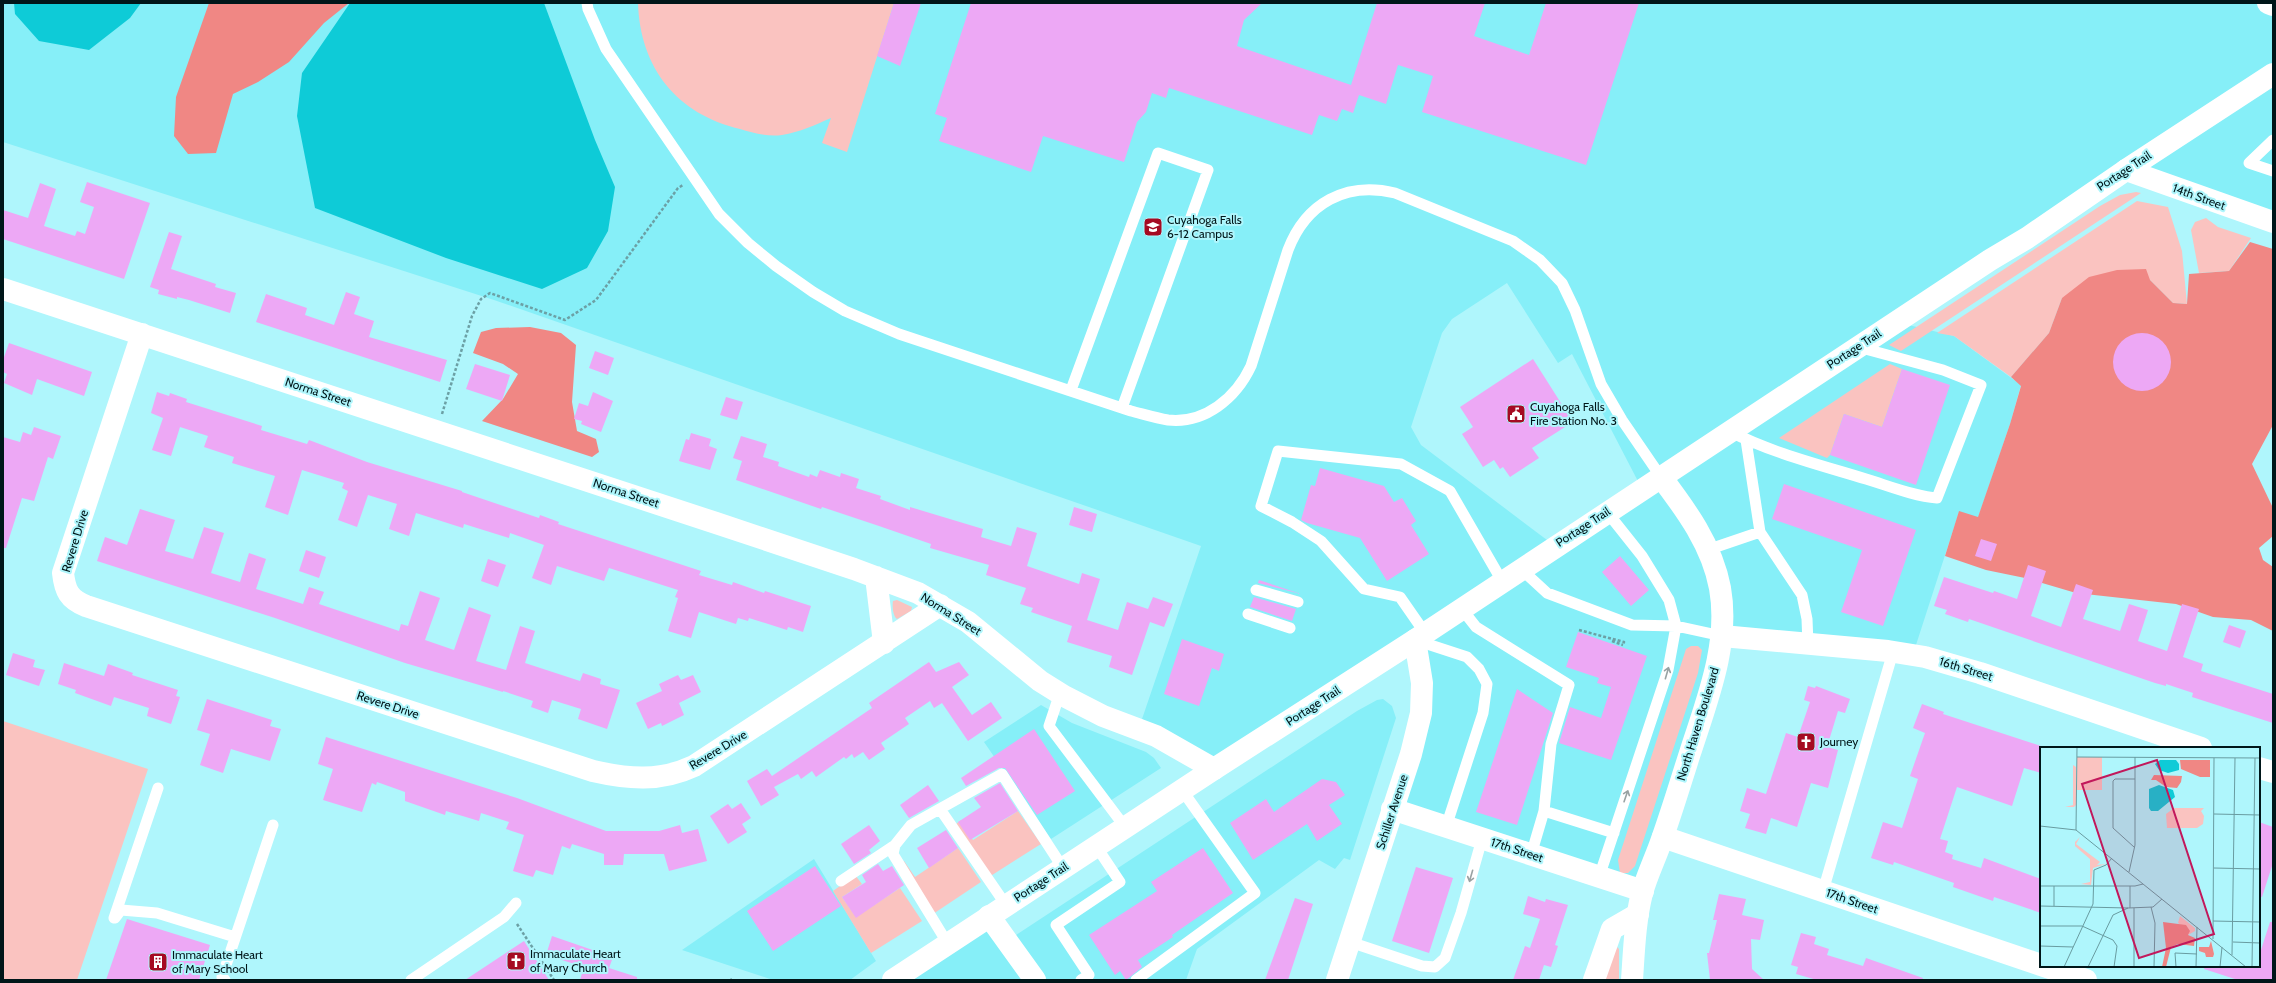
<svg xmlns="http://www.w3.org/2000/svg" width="2276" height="983" font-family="Cabin,sans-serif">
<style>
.built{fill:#86eff8;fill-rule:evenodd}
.green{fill:#fac3c0}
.forest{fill:#f08784}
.water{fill:#0ecbd7}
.building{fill:#eda8f5}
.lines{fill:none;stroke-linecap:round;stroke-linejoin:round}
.path{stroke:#6ca0a5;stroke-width:2.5;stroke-dasharray:3 2;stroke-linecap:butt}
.service{stroke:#fff;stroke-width:11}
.minor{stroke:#fff;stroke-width:22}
.tertiary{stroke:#fff;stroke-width:22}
.secondary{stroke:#fff;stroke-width:22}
.oneway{stroke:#99a2a3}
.labels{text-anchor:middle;stroke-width:4;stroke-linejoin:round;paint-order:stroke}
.street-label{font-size:12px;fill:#001619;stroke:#aff6fc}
.poi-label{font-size:12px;fill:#001619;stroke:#aff6fc;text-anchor:start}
.inset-road{fill:none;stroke:#699ca1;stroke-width:1}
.view{fill:#c2185b;fill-opacity:0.15;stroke:#c2185b;stroke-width:2}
.inset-edge{fill:none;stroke:#001619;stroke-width:2}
</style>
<rect width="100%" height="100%" fill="#aff6fc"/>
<path class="built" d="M3 3H2268L2273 5V73L1896 322 1954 336 2021 385 2010 424 1978 518 1959 512 1915 648 1722 636 1643 891 1392 809 1411 754 1415 640 1214 769 1142 719 1201 546 494 300 3 142ZM1507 283 1558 363 1572 354 1642 489 1555 546 1421 445 1411 427 1442 333 1452 319Z
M2273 83V213L2138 168Z
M1383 699 1392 706 1396 718 1350 860 1344 858 1335 869 1319 860 1197 949 1186 980H893L989 916 1007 941 1357 711 1377 700Z
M1041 705 1072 723 1146 752 1154 758 1161 768 1051 839 984 742Z
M814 859 876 961 850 980H773L682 950Z"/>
<path class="green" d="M638 3H894L847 152 822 143 831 118C815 125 800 132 782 135 768 137 753 133 740 129 677 114 640 68 638 3Z
M2136 192 2141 193 1901 351 1889 345 2100 206 2120 195Z
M2137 201 2168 207 2182 251 2187 304 2173 303 2150 280 2062 298 2049 333 2011 377 1954 336 1937 333Z
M2206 218 2218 227 2251 238 2229 271 2199 273 2191 230 2195 222Z
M1890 364 1902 369 1882 427 1844 414 1830 455 1827 458 1779 438Z
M897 600 912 607 911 611 897 619C893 616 892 606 893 601Z
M1691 646H1698L1702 650 1698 673 1635 866 1628 873H1620L1618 860 1686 649Z
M3 721 148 769 77 980H3Z
M1018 811 1041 844 989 877 956 824 961 820 973 840Z
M958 848 981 882 930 916 899 864 904 861 915 877Z
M855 875 862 884 842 897 856 917 900 888 922 921 871 953 833 891Z
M1617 947 1619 949V980H1602Z"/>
<path class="forest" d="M209 3H349L324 23 289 62 258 82 233 94 216 153 188 154 174 136 176 97Z
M2250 242 2273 249V425L2252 464 2273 508V536L2259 548 2263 560 2273 567V631L2251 620 2213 617 2176 604 2076 593 2025 578 1986 570 1945 556 1959 511 1978 517 2010 424 2021 386 2011 377 2049 333 2062 298 2089 277 2117 270 2146 269 2150 280 2173 303 2187 304 2189 274 2229 271Z
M530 327 561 333 576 345 572 402 577 431 596 439 599 452 592 457 482 421 503 399 518 374 503 364 473 353 481 332 496 328Z"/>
<path class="water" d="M14 3H141L130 18 89 50 39 41 15 14Z
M350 3H544L595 140 615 187 608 231 587 268 542 289 446 258 315 208 297 116 302 73Z"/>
<path class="building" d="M894 3H921L900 66 877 56Z
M971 3H1262L1244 20 1237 46 1351 85 1377 3H1485L1474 36 1529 55 1546 3H1639L1586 165 1422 112 1433 76 1398 65 1386 104 1359 95 1353 113 1342 109 1337 121 1319 115 1312 135 1169 88 1166 98 1152 93 1146 112 1137 122 1124 162 1043 136 1031 172 939 141 947 118 935 114Z
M87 182 150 203 124 279 3 239V210L28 218 40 183 56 189 44 226 75 236 77 231 85 234 94 207 80 202Z
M169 232 182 236 171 269 216 284 215 287 236 293 230 313 189 300 177 297V299L158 294 159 290 150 287Z
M346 292 360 297 354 314 374 321 369 337 447 360 440 382 256 322 266 294 307 308 305 315 334 325Z
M2113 362a29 29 0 1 1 58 0a29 29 0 1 1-58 0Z
M9 343 92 372 84 396 37 379 32 395 4 383 7 374 3 372V360Z
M595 351 614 358 608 375 589 368Z
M1533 359 1573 422 1532 448 1539 458 1510 477 1503 467 1500 469 1494 460 1483 467 1462 434 1473 427 1460 407Z
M475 364 510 375 502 401 466 389Z
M1902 369 1950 385 1916 485 1830 455 1844 414 1882 427Z
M157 392 169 396 170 393 187 399 186 402 262 426 261 430 307 444 309 440 367 462 462 491V492L539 518 540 515 559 522 558 524 701 571 699 575 732 585 733 582 764 593 765 591 811 606 803 632 788 627 787 630 749 618 748 621 738 618 736 624 699 612 691 638 668 631 678 598 675 597 678 590 609 568 604 581 557 566 551 585 532 578 544 545 510 533 509 538 464 524 463 528 416 513 409 536 389 529 397 504 368 495 357 527 338 520 348 491 342 488 344 483 302 470 288 515 265 507 275 476 232 463 234 457 204 447 208 436 180 427 171 456 152 450 163 418 151 413Z
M593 392 613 401 601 432 581 424 582 421 574 419 579 403 588 406Z
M726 397 743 402 737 420 720 415Z
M34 427 61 436 53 459 48 457 34 501 22 498 6 548H3V437L20 442 23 432 31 435Z
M691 433 711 439 709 446 717 449 710 470 679 461 686 439 689 440Z
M741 436 767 444 763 457 779 462 778 466 809 477 810 474 817 477 820 470 840 477 841 473 859 479 856 488 881 496 880 499 910 510V507L983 529 981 537 1011 546 1017 527 1037 533 1027 566 1079 584 1082 573 1100 579 1087 620 1118 630 1127 602 1148 609 1153 597 1173 604 1164 627 1150 622 1132 675 1109 667 1112 656 1067 642 1072 626 1031 612 1033 608 1020 604 1026 588 986 575 989 565 930 548 931 544 879 526 822 507 821 509 736 480 742 461 733 458Z
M1320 468 1384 486 1394 502 1402 498 1416 521 1411 525 1429 554 1387 581 1360 538 1307 523 1301 520 1311 485 1315 486Z
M1784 484 1916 530 1883 626 1841 612 1862 550 1772 519Z
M1074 507 1097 514 1092 532 1069 525Z
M140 509 175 520 165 551 193 559 204 527 224 533 211 573 240 582 249 553 266 559 256 589 303 604 309 587 324 592 319 604 399 631 401 624 408 626 420 591 440 598 425 640 454 650 469 607 491 615 476 661 506 670 520 626 535 631 525 663 580 681 583 673 601 679 600 684 620 690 607 729 578 719 581 709 552 700 548 713 531 707 533 701 503 691V692L405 663 275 618 97 561 105 537 127 545Z
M1981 539 1997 544 1991 561 1975 556Z
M306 550 326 557 319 578 299 571Z
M1620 556 1649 590 1631 606 1602 572Z
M488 559 506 565 498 587 481 581Z
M2028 565 2046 571 2031 616 2061 627 2076 584 2093 590 2083 619 2120 631 2129 604 2148 610 2138 641 2167 651 2182 604 2199 609 2183 657 2203 664 2201 671 2273 694V723L2192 697 2193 693 2166 684V686L2155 683 1969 619 1968 622 1945 614 1947 610 1934 606 1944 577 1993 593 1994 591 2017 599Z
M1259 580 1301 594 1258 583Z
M1254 597 1296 609 1292 621 1250 607Z
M2229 625 2246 631 2240 648 2223 642Z
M1578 632 1647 656 1611 760 1559 743 1570 707 1601 718 1611 687 1597 683 1599 678 1566 667Z
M1182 639 1224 654 1219 671 1212 668 1199 706 1164 694Z
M13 653 35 660 33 667 45 670 39 686 6 675Z
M929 662 936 672 959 662 969 675 952 687 972 715 991 702 1002 718 968 741 942 703 934 708 930 701 905 718 909 724 881 743 885 749 869 760 863 752 854 758 852 754 846 759 844 757 816 777 812 771 801 779 798 774 774 787 779 795 761 806 747 781 767 769 772 776 872 708 869 703Z
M64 663 104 676 108 664 133 673 132 675 178 690 176 696 180 697 171 724 147 716 149 708 114 697 111 706 75 693 76 690 58 684Z
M678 675 681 680 693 675 701 692 679 703 684 715 662 726 661 723 648 729 636 703 662 691 659 684Z
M1808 686 1815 688 1816 686 1850 699 1845 713 1838 711 1827 747 1838 750 1828 788 1811 783 1797 827 1771 818 1766 834 1745 828 1750 814 1740 811 1747 788 1766 794 1786 733 1798 737 1810 702 1804 700Z
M1517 689 1553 713 1517 825 1476 812Z
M207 699 272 720 270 726 281 729 270 761 231 749 223 773 200 765 210 734 197 730Z
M1922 704 1944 712 1943 714 2041 746V773L2024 768 2012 806 1957 787 1940 839 1948 841 1945 852 1953 855 1952 859 1981 868 1984 858 2041 879V913L1994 897 1993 901 1953 887 1954 883 1894 862 1893 865 1871 858 1883 822 1902 828 1918 779 1910 776 1925 733 1913 728Z
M1034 729 1075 791 1037 815 1005 768H999L966 786 961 778Z
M326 737 517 798 606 831H659L680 825 682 833 698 829 707 861 669 871 664 854H624L623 865H604V854L572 844 570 849 562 846 553 875 536 870 533 877 513 871 524 835 506 829 509 822 481 813 479 821 446 811 445 815 405 801V792L377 782 376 785 372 783 362 812 323 800 333 769 318 764Z
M1322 779 1336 782 1345 795 1329 805 1342 824 1317 841 1307 824 1253 860 1230 823 1266 799 1274 812Z
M1000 783 1018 811 970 840 958 822 981 807 974 798Z
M928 785 939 801 909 818 900 805Z
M741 803 751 818 742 824 747 832 728 844 710 816 728 804 732 809Z
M2259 822 2273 827V863L2262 897 2259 896Z
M869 825 880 841 869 850 871 853 854 864 841 844Z
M946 830 958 848 929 868 917 848Z
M1203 848 1233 893 1172 935 1173 937 1138 960 1142 967 1130 977 1126 980 1120 971 1115 975 1089 935 1157 891 1151 882Z
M878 864 883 871 892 866 904 885 856 918 842 897 866 882 862 875Z
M815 866 841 906 773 951 747 911Z
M1416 867 1453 878 1429 953 1392 941Z
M1719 894 1746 899 1742 915 1764 920 1760 940 1751 939 1752 969 1764 980H1710L1707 953H1709L1717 920H1713Z
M1528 896 1545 902 1546 899 1568 905 1555 945 1558 946 1551 967 1544 965 1539 980H1513L1525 946 1530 948 1540 919 1523 914Z
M1295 898 1313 904 1288 980H1265Z
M127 919 210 945 199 980H106Z
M2270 922H2273V980H2238L2204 969 2205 966H2259V956Z
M1801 933 1816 937 1814 944 1829 949 1827 955 1863 966 1866 958 1923 978 1922 980H1817L1796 974 1798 967 1791 965Z
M552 936 613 957 609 968 637 977V980H580L584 967 546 955Z
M524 941 549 980H465Z"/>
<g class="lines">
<path class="path" d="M442 414 472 316 481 299 490 293 565 320 596 300 678 188 683 185
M1579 630 1624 642 1623 645
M1612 641 1623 645
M517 924 554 980
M731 980 732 979"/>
<path class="service" d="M587 3 588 9 606 49 719 214 748 243 776 266 813 292 845 311 899 334 1131 411C1143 414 1156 418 1168 420 1205 424 1236 398 1251 366L1288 250C1306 203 1346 181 1395 193L1513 241 1540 260 1562 283 1575 310 1601 384 1622 420 1661 477
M2273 140 2249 163 2273 171
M1071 390 1158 153 1208 170 1122 408
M1729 431C1772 453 1820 465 1866 479 1889 486 1913 496 1937 498L1981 385 1943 370 1858 347
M1607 512 1642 556 1669 600 1676 626 1722 636
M1760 532 1802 595 1807 619 1808 645
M1707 550 1760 532 1746 440
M1521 569 1547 593 1632 625 1676 626 1668 670 1599 877
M1256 590 1298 602
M1461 608 1476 627 1569 685 1551 744 1544 811
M1248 614 1290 628
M1425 633 1400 597 1364 589 1321 541 1292 522 1261 506 1278 451 1401 464 1450 491 1502 581
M1415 640 1467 657 1479 669 1487 684 1483 713 1446 827
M1060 693 1049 726 1125 827
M940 809 1006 905
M1531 855 1544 811 1614 833
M841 881 895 845
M1823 891 1893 652
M114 918 158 788
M115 918 121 910 157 913 235 937
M1350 942 1422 966 1435 967 1445 958 1461 913 1482 839
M948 944 893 854 895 845 911 825 1002 774 1063 868
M225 980 222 977 273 825
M411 980 504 917 516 903
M1081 980 1089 975 1056 925 1120 882 1096 846
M1136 980 1255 893 1182 790"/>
<path class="minor" d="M2268 3 2273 5
M2126 170 2273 222
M3 289 716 523 854 569 918 593 968 622 1040 681 1064 696 1103 716 1156 736 1214 769
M142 334 63 573C65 591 69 599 86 606L593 771C628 779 660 782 694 766L940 605
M876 577 884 643
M1722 636 1888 651 1925 657 1980 673 2201 748
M2259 768 2273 772
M1392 809 1643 891
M1663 837 2041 965
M989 916 1035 980
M2044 966 2086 980
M1337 980 1411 754 1421 713 1422 683 1415 640
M1594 980 1612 929 1638 914"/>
<path class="tertiary" d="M1632 980C1634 951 1635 921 1642 893 1647 875 1656 857 1662 839 1672 811 1681 781 1690 753 1707 700 1730 644 1720 588 1712 545 1686 510 1661 477"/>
<path class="secondary" d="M893 980 1214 769 1415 640 1990 260 2027 238 2126 170 2273 74"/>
</g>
<defs><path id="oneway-shaft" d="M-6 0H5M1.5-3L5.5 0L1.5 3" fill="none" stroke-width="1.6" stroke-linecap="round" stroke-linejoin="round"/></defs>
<g class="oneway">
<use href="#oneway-shaft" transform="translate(1667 673) rotate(-74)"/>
<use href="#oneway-shaft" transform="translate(1626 796) rotate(-71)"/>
<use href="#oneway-shaft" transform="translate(1471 876) rotate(106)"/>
</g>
<defs>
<symbol id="school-square" viewBox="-11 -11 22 22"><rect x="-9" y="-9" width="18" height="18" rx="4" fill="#a50a22" stroke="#aff6fc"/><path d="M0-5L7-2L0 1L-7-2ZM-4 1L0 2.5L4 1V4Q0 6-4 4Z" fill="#fff"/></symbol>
<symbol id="civic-square" viewBox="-11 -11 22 22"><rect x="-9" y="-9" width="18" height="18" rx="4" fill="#a50a22" stroke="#aff6fc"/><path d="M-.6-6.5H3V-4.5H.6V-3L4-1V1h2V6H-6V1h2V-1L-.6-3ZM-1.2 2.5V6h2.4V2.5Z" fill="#fff"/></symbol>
<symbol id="church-square" viewBox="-11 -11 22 22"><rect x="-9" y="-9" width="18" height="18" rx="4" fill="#a50a22" stroke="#aff6fc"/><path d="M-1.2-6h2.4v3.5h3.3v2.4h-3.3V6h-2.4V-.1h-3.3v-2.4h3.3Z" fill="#fff"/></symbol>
<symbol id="building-square" viewBox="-11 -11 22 22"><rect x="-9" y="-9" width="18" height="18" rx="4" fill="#a50a22" stroke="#aff6fc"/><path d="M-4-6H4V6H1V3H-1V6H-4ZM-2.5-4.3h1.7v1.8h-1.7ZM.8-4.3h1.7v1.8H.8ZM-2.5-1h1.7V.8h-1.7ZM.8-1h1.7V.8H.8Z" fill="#fff"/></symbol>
</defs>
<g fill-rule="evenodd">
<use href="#school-square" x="1142" y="216" width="22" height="22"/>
<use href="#civic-square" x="1505" y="403" width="22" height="22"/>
<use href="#church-square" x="1795" y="731" width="22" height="22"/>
<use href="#church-square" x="505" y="950" width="22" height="22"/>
<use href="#building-square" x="147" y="951" width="22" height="22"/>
</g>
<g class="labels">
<g class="street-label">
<text transform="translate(2124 171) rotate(-33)" y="4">Portage Trail</text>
<text transform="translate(2199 197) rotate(20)" y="4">14th Street</text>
<text transform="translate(1854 349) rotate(-33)" y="4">Portage Trail</text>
<text transform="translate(318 392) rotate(18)" y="4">Norma Street</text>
<text transform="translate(626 493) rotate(18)" y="4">Norma Street</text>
<text transform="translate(1583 527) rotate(-33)" y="4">Portage Trail</text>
<text transform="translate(75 541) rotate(-73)" y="4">Revere Drive</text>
<text transform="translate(951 614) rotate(32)" y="4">Norma Street</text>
<text transform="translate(1966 669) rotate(17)" y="4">16th Street</text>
<text transform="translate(388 705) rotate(18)" y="4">Revere Drive</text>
<text transform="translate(1313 706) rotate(-33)" y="4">Portage Trail</text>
<text transform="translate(1698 724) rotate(-73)" y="4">North Haven Boulevard</text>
<text transform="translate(718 750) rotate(-31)" y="4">Revere Drive</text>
<text transform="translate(1392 812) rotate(-72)" y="4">Schiller Avenue</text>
<text transform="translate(1517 850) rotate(18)" y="4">17th Street</text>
<text transform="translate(1041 882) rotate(-33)" y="4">Portage Trail</text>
<text transform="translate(1852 901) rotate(19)" y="4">17th Street</text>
</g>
<g class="poi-label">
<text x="1167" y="224">Cuyahoga Falls<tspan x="1167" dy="14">6-12 Campus</tspan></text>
<text x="1530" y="411">Cuyahoga Falls<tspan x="1530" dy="14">Fire Station No. 3</tspan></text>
<text x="1820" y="746">Journey</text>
<text x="530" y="958">Immaculate Heart<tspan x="530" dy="14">of Mary Church</tspan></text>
<text x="172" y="959">Immaculate Heart<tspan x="172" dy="14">of Mary School</tspan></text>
</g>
</g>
<g transform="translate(2040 747)">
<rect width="220" height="220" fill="#aff6fc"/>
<path d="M37 10H62V43H37ZM33 18 36 20V58L34 60H25L33 58ZM134 61H164L161 64 164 69 163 77 157 81H127L126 67ZM40 90 36 97 60 115 57 118 66 117 53 121 51 138 41 137 50 135V112L35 99V95ZM140 169 155 181V184L148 188 149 184 138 176Z" fill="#fac3c0"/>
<path d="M140 13H170V30H160L141 22ZM114 28 142 29 141 35 137 41 126 40 116 33H111ZM123 175 146 178 150 184 148 188 155 191 154 199 138 197 131 200 126 220H122L126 201ZM171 194 174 207 173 210H166L165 206 159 204V200H169Z" fill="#f08784"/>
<path d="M120 13H136L139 17V23L128 26 119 23 115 17ZM119 38 133 43 135 50 118 64H111L109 61V42Z" fill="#0ecbd7"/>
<path class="inset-road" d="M37 10 220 11M174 67 220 68M0 79 36 83 206 220M36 83 37 0M94 100 73 81V34L75 32H95M174 121 220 122M89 125 95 98V10M0 139H95L103 137M14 139V159M0 159 88 161M111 160 115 176 114 220M90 161V139M173 174 220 175M0 179H42L73 193 77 199 74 220M173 192 174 11M193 195 220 196M0 199 33 200M192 208 195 11M0 220H24L53 157 54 123 66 118 72 111M48 220 73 168 88 161 113 160 122 152M94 220V161M136 220 135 206 157 207M156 220 157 180M180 220 182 200M212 220 215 11"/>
<path class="view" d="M117 13 174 187 99 211 42 37Z"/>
<rect width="220" height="220" class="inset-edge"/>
</g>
<rect width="2276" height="983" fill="none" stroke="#001619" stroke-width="8"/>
</svg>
